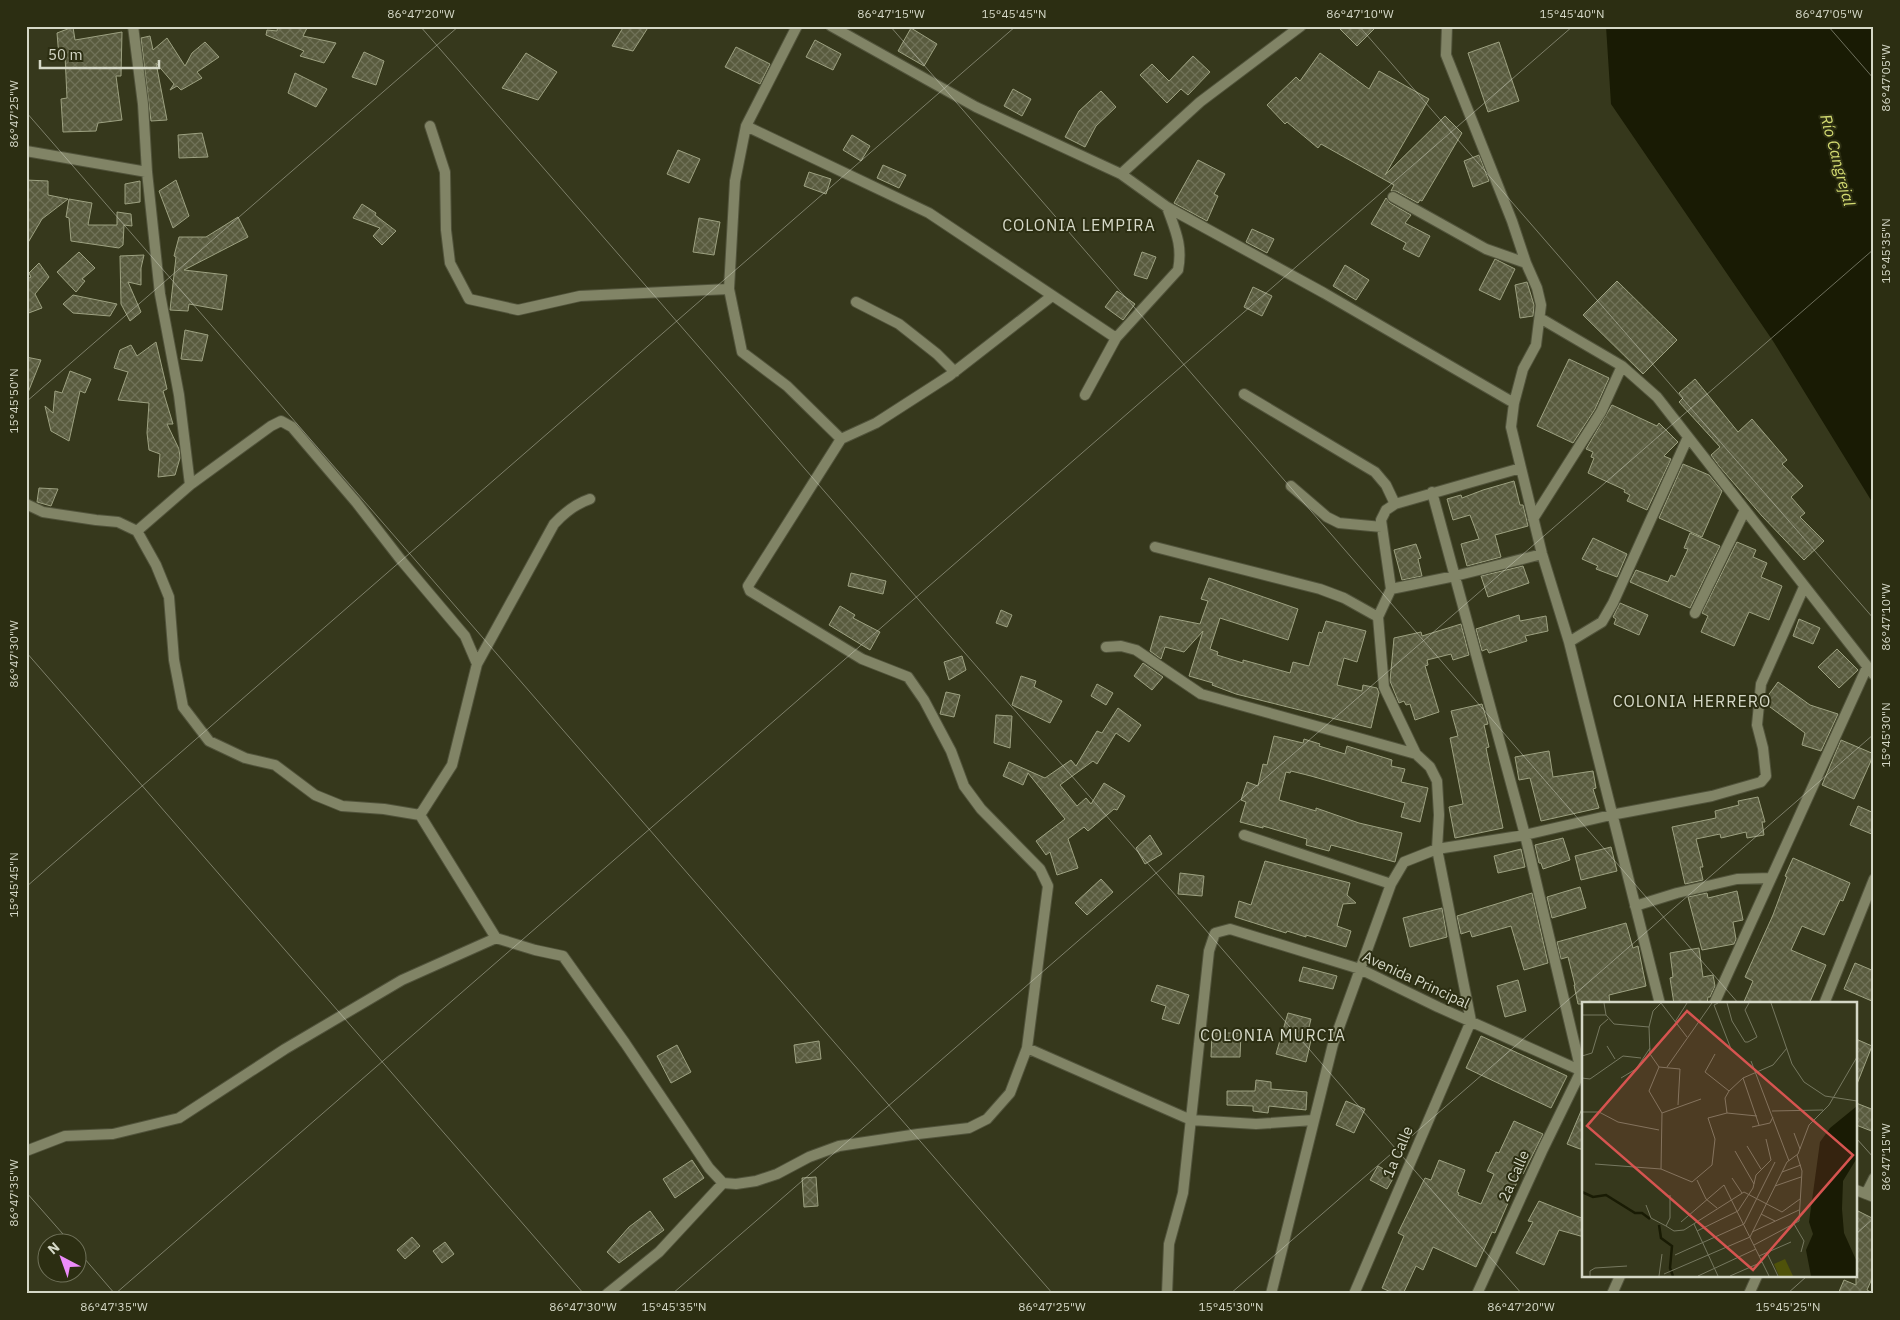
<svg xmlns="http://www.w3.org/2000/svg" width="1900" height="1320" font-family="'IBM Plex Sans',sans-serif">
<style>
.water{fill:#191b04}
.building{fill:url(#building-cross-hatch);stroke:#9da181}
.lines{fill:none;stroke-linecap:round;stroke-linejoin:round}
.street-casing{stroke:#51533b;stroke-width:12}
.street{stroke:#818466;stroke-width:10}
.ticks{fill:none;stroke:#d5d8c7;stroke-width:1;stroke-opacity:0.45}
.labels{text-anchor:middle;stroke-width:4;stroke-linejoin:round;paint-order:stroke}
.street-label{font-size:15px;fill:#d5d8c7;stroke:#2c2e12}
.water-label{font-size:16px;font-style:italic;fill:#d3db71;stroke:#2c2e12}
.neighbourhood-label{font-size:16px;letter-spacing:1px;fill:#d5d8c7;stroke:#2c2e12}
.inset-river{fill:none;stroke:#191b04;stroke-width:2.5}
.inset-road{fill:none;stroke:#767860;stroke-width:1}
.view{fill:#d65450;fill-opacity:0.15;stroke:#d65450;stroke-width:2.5}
.inset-edge{fill:none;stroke:#d5d8c7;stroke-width:2.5}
.neatline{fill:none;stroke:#d5d8c7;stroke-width:2}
.ticks-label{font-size:12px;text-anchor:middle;fill:#d5d8c7}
</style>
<defs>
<pattern id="building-cross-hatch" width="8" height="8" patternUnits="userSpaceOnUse" patternTransform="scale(1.25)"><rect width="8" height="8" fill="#595b3e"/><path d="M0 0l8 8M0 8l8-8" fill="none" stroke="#707258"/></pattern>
</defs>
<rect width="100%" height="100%" fill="#36381c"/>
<path class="water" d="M1606 26H1874V505L1773 341 1611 104Z"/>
<path class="building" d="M278 26H308L303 36 336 43 324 63 300 56 304 51 266 35 267 30 277 31Z
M624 26H649L633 51 612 46Z
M1337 26H1377L1357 46Z
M73 27 75 40 122 32 121 76H116L122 120 98 123 96 131 63 132 61 99 67 98 65 55 59 57 57 33Z
M911 28 937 44 924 66 898 51Z
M150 36 153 50 167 38 185 66 192 53 205 42 219 57 197 72 202 78 181 90 177 86 170 90 174 84 156 63 167 120 151 121 141 38Z
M815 40 841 54 833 70 806 57Z
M1499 42 1519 101 1488 112 1468 53Z
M736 47 770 64 760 84 725 67Z
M364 52 384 61 376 85 352 77Z
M526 53 557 72 538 100 502 88Z
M1320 53 1369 89 1379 71 1429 99 1385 175 1445 116 1462 133 1422 201 1420 200 1418 203 1396 191H1391L1394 185 1321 144 1318 148 1287 122 1285 124 1267 105 1296 77 1300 81Z
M1193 56 1210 72 1188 95 1181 89 1167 103 1140 75 1152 64 1169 81Z
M295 73 327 89 316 107 288 93Z
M1013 89 1031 99 1022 116 1004 106Z
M1101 91 1116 107 1096 126 1085 147 1065 137 1079 111Z
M202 133 208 157 179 158 178 135Z
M852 135 870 146 861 161 843 150Z
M678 150 700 159 689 183 667 174Z
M1479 155 1489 181 1473 187 1464 161Z
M1198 160 1225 174 1214 194 1218 196 1207 221 1174 203Z
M883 165 906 175 899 188 877 178Z
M809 172 831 179 826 194 804 186Z
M26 180 48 181V195L68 199 42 219 26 246Z
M176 180 189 216 173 228 159 191Z
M140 181V202L125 204V184Z
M1386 198 1390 203 1411 215 1405 223 1430 236 1419 257 1403 249 1406 243 1371 224Z
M69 199 92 203 88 225H117V212L131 214 132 226 124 225 123 245 119 248 71 241 69 218 66 217Z
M362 204 376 213 375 215 396 231 382 245 373 236 380 228 353 218Z
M238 217 248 237 184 270 227 275 222 310 189 304 188 311 170 310 176 257 174 256 179 237H206Z
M699 218 720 222 714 255 693 252Z
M1252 229 1274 239 1267 253 1246 242Z
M79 252 95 268 82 279 85 281 76 292 57 272Z
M1142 252 1156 257 1147 279 1134 275Z
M144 255 141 268V285L128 282 141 312 130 321 121 304 120 256Z
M1495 259 1515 269 1500 300 1479 290Z
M39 263 49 277 35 294 42 308 26 314V277L27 279 31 277 29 273Z
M1345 265 1369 280 1356 300 1333 286Z
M1617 281 1677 340 1643 374 1583 315Z
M1527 282 1534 305 1533 316 1520 318 1515 285Z
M1253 287 1272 296 1262 316 1244 307Z
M1117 291 1135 304 1123 320 1105 307Z
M73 295 117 304 110 316 73 313 63 304Z
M185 330 208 335 202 361 181 359Z
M156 342 167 389 163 391 173 424H167L179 449 180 458 175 475 158 477 160 454 149 450 147 433 149 403 118 400 128 372 114 368 120 350 131 345 137 356Z
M26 357 41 360 27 395H26Z
M1569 359 1609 378 1595 409 1573 443 1537 426Z
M70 371 91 379 85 393 80 391 69 441 51 431 45 406 53 413 55 391 62 393Z
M1695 379 1738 432 1752 419 1787 460 1782 464 1803 486 1791 497 1805 513 1800 517 1824 541 1804 560 1762 516 1719 466 1711 455 1720 447 1679 402 1683 398 1679 393Z
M1612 405 1657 426 1659 423 1678 442 1664 456 1671 459 1647 510 1627 501 1630 495 1624 492 1625 490 1588 473 1594 458 1591 457 1593 452 1586 449Z
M1683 464 1709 475 1722 491 1702 537 1659 518Z
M1514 481 1520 505H1523L1528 526 1495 535 1501 557 1467 566 1461 544 1479 539 1470 515 1453 520 1447 499 1461 495 1462 498 1483 490Z
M39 488 58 489 51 506 37 502Z
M1690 533 1720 546 1690 608 1630 582 1636 570 1668 582 1671 575 1675 577 1688 549 1684 548Z
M1593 538 1627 554 1617 577 1596 569 1598 566 1582 559Z
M1737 542 1756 550 1753 557 1767 563 1761 577 1782 586 1769 620 1749 612 1734 646 1701 632 1708 616 1702 613Z
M1416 544 1421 558 1418 559 1422 576 1402 580 1394 550Z
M1523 566 1529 583 1488 597 1481 576Z
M851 573 886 581 883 594 848 586Z
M1209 578 1298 609 1288 640 1220 618 1210 649 1218 652 1217 655 1243 663V660L1290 673 1293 662 1309 666 1319 632 1322 633 1326 621 1366 631 1357 662 1344 658 1337 685 1362 691 1363 685 1377 688 1379 693 1371 728 1236 694 1212 685 1213 683 1189 676 1203 631 1184 652 1165 647 1161 659 1150 651 1160 616 1200 624 1208 601 1201 599Z
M1620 603 1648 615 1639 635 1614 624 1616 619 1613 617Z
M840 606 855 615 853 618 880 632 870 650 829 625Z
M1001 610 1012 615 1007 627 996 623Z
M1519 615 1520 621 1546 616 1548 631 1525 636 1527 641 1489 653 1487 649 1482 651 1476 629Z
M1799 619 1820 628 1813 644 1793 636Z
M1461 624 1469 655 1453 660 1451 654 1427 660 1428 665 1425 666 1439 712 1415 720 1410 704 1406 705 1404 701 1399 703 1390 681 1394 638 1421 632 1422 636Z
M1837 649 1858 670 1839 688 1818 667Z
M962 656 966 670 949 680 944 662Z
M1143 663 1163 677 1152 690 1134 676Z
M1021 676 1036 681 1034 687 1062 701 1050 723 1012 705Z
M1778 682 1810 705 1838 714 1821 751 1802 745 1805 733 1766 704 1767 697Z
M1097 684 1113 693 1106 705 1091 696Z
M946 692 960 695 954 717 940 714Z
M1482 704 1488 724 1484 725 1489 747 1486 748 1503 828 1455 838 1449 807 1463 804 1450 738 1458 736 1451 711Z
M1118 708 1141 725 1129 742 1116 733 1097 764 1093 761 1060 785 1077 806 1086 798 1091 804 1104 783 1125 796 1117 810 1114 809 1088 831 1084 827 1068 839 1078 868 1057 875 1050 852 1046 855 1036 841 1065 819 1028 773 1023 785 1003 776 1009 762 1045 778 1071 760 1076 766 1097 731 1102 733Z
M996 715 1012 716 1010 748 994 743Z
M1274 736 1303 743 1304 739 1320 744 1319 746 1345 754 1347 746 1392 760 1391 766 1405 769 1401 782 1428 788 1420 822 1401 817 1405 803 1311 776 1291 771 1290 773 1286 772 1279 800 1316 811V808L1359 823 1402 833 1395 862 1331 845 1329 851 1306 845 1307 839 1263 826V828L1240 822 1246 802 1241 800 1247 782 1258 786 1263 764 1267 765Z
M1841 740 1874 754 1854 799 1822 785Z
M1549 751 1553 777 1593 771 1596 788 1593 789 1599 808 1541 821 1530 778 1519 780 1515 757Z
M1758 797 1765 822H1762L1764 835 1747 838 1746 832 1721 838 1720 834 1696 839 1703 867H1700L1703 880 1685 884 1672 827 1716 818 1715 811 1739 805 1738 801Z
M1858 806 1874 813V835L1850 825Z
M1150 835 1162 854 1145 864 1136 848Z
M1563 838 1570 860 1543 869 1541 863H1539L1535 845Z
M1611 847 1617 871 1581 880 1575 856Z
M1521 849 1525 867 1498 873 1494 856Z
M1793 858 1850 883 1843 901 1840 900 1824 935 1802 926 1791 950 1826 965 1809 1004H1743L1753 981 1745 977 1773 915 1787 877 1785 876Z
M1265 861 1350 883 1347 895 1356 903 1343 904 1337 926 1351 931 1346 947 1306 935V937L1287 931 1286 933 1235 917 1239 901 1251 905Z
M1180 873 1204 876 1202 896 1178 894Z
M1101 879 1113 892 1087 915 1075 903Z
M1580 887 1586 908 1552 918 1547 897Z
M1737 891 1743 920 1733 922 1736 939 1734 944 1702 950 1688 897 1707 893 1708 898Z
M1532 893 1548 963 1524 970 1511 926 1472 937 1470 931 1461 934 1457 916Z
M1442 908 1447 937 1410 947 1403 918Z
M1626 923 1633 948 1638 946 1646 986 1609 995 1610 1004H1578L1574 985H1575L1568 957 1561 959 1557 942Z
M1699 948 1703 977 1713 975 1715 986 1710 997H1708L1707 1004H1674L1670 978 1673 977 1670 953Z
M1855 963 1874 971V1002L1844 989Z
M1303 967 1337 976 1333 989 1299 981Z
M1518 980 1526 1011 1505 1017 1497 986Z
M1157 985 1189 995 1179 1024 1162 1019 1166 1006 1151 1001Z
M1288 1013 1311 1019 1306 1039 1311 1040 1306 1062 1276 1054Z
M1212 1033H1241L1240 1057H1211Z
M1481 1036 1567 1076 1551 1108 1466 1068Z
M1856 1039 1872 1046 1857 1084H1856Z
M819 1041 821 1059 796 1063 794 1045Z
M677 1045 691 1072 671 1083 657 1056Z
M1256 1080 1271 1082V1089L1307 1092 1306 1110 1269 1106 1268 1113 1253 1111V1106L1227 1105V1091H1255Z
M1346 1101 1365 1109 1354 1133 1336 1125Z
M1856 1103 1874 1110V1132L1856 1125Z
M1584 1104V1149H1580L1567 1144Z
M1514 1121 1543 1134 1523 1174 1521 1173 1495 1233 1492 1232 1476 1267 1433 1247 1423 1270 1416 1266 1403 1294H1395L1382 1288 1404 1236 1398 1233 1425 1178 1431 1180 1439 1160 1465 1170 1457 1192 1459 1193 1458 1195 1481 1204 1494 1174 1487 1171 1496 1152 1499 1153Z
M692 1160 704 1178 675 1198 663 1179Z
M1378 1166 1395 1175 1387 1189 1370 1180Z
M816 1177 818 1206 804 1207 802 1178Z
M1539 1201 1584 1219V1237L1559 1230 1544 1265 1516 1253 1533 1222 1528 1221Z
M1856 1210 1874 1219V1274L1867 1290 1874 1294H1838L1844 1280 1856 1285Z
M650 1211 664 1230 619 1263 607 1252 629 1227Z
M412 1237 420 1246 405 1259 397 1250Z
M445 1242 454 1254 442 1263 433 1251Z"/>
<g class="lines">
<defs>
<path id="street" d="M133 26 143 104 147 172 160 294 179 395 190 485
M797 26 746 126 735 181 729 289 742 352 787 386 841 439
M831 26 976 107 1121 174 1167 207 1324 293 1514 403
M1447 26 1446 55 1512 221 1526 263 1537 288 1541 305 1536 345 1523 369 1514 403 1511 427 1542 554 1569 642 1660 1004
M430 126 445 172 446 230 450 263 469 299 518 310 580 296 729 289
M746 126 929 213 1116 338
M26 151 147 172
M1121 174 1200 102 1301 26
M1393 197 1486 249 1526 263
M856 302 899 324 937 354 955 372
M1540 318 1622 366 1657 397 1874 675
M1244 394 1375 472 1386 485 1395 504
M1085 395 1116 338 1178 270C1183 245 1175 230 1167 207
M1291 486 1327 517 1339 523 1382 527
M1432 492 1525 835 1581 1071 1543 1149 1477 1294
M26 504 43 512 96 520 118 522 137 531 156 565 169 597 174 660 183 707 209 741 245 758 275 765 315 795 342 806 384 809 420 815 496 938 535 950 563 956 625 1043 709 1168 723 1183 736 1184 756 1181 777 1174 809 1157 839 1146 918 1134 969 1128 987 1119 1010 1093 1027 1048 1048 886 1040 869 981 809 964 786 951 751 924 700 908 677 862 659 750 591 748 586 841 439 876 423 949 376 1052 296
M1533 519 1601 412 1622 366
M137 531 190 485 271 426 281 421 292 427 356 502 401 560 465 636 477 664
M1155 547 1320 589 1344 598 1378 617
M1391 589 1455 576 1542 554
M1695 613 1744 512
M1569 642 1602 622 1613 603 1688 437
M1106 647 1121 646 1136 650 1201 694 1416 754
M420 815 452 765 477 664 554 524C565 512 575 504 590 499
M1244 835 1391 884
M1635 906 1677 893 1737 879 1771 878
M1714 1004 1867 667
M1824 1004 1874 879
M1471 1021 1437 849 1439 815 1437 781 1430 767 1416 754 1384 687 1378 617 1391 589 1381 520 1386 510 1395 504 1521 468
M1027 1048 1191 1120 1256 1124 1314 1120
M26 1151 65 1136 113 1134 179 1118 285 1049 402 980 496 938
M1856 1190 1874 1197
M1866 1194 1874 1178
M607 1294 659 1252 723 1183
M1167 1294 1169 1244 1183 1193 1209 951 1215 933 1230 929 1360 969 1438 1007 1584 1072
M1271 1294 1333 1044 1391 884 1404 862 1437 849 1525 835 1611 815 1712 796 1761 782 1766 776 1763 748 1757 725 1761 684 1804 587
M1354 1294 1471 1021
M1612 1294 1620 1276
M1749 1294 1757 1276"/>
</defs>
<use href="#street" class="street-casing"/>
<use href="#street" class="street"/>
</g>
<path class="ticks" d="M420 26 1522 1294M890 26 1739 1004M1359 26 1874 619M1828 26 1874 79M26 112 1053 1294M26 402 459 26M26 652 584 1294M26 887 1016 26M1856 1138 1874 1158M26 1192 70 1242M1856 1234 1874 1218M78 1251 115 1294M115 1294 1573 26M672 1294 1874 249M1230 1294 1874 734M1787 1294 1807 1276"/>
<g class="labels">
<g class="street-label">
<text transform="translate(1416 980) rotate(25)" y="5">Avenida Principal</text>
<text transform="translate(1398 1152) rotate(-67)" y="5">1a Calle</text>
<text transform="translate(1514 1176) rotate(-66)" y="5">2a Calle</text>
</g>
<g class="water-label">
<text transform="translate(1838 160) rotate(75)" y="6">Río Cangrejal</text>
</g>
<g class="neighbourhood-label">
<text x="1079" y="231">COLONIA LEMPIRA</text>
<text x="1692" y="707">COLONIA HERRERO</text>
<text x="1273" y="1041">COLONIA MURCIA</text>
</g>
</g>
<g transform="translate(1582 1002)">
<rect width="275" height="275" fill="#36381c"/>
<path d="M203 257 211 274H197L192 262Z" fill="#4f520a"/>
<path d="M275 104V156L261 179 260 207 262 231 275 260V274H229L224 248 231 232 227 220 238 140 248 126Z" fill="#191b04"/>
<path class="inset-river" d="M0 190 11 195 24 193 53 211H60L68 217M77 223 79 236 90 244 88 266 91 274"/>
<path class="inset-road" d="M22 1 24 13 32 22 67 25M79 1 71 9 67 25 68 52 77 65 67 89 80 111M79 1 105 35M136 1 132 3 149 47M145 1 150 19 163 40H166L175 35 163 8 167 1M189 1 210 62 222 80 243 94 275 99M0 13H24M93 20 105 1M25 44 33 57M133 52 123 70 147 89M0 54 10 51 18 24 26 17M169 59 207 159M77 65 98 67 96 103M85 65 130 1M0 76 8 77 41 54 59 56M39 76 54 67 68 46M161 76 177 123M190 109 241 108M0 110H17L36 120 77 128M80 111 119 97M145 111 143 96 147 89 161 76 191 63 205 46M170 125 188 121 191 115M212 131 218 147M184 137 189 158M165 144 179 167M153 149 172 182M13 162 79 167 110 180 130 163 133 137 126 116 145 111 175 114M79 167 80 111M200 170 219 163M150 176 160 191M115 178 124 197 135 206M193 184 219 175M88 193V216L84 224 92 229 102 228 162 190 200 210 218 197M64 203 69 216 84 224M156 209 171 186 174 173 189 158M179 212 193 219M99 220 142 183 187 274M112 222 136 274M212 222 222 239 219 250M115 229 156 209M170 230 217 208M172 243 217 219 220 169 215 153M185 251 196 274M93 253 162 222 193 160M177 254 209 240M82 272 168 235 205 160 216 152 227 123 247 103 275 55M8 274V269L13 266 45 264M77 274 80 252M116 274 174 247M148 274 180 260"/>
<path class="view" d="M105 9 271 153 171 268 5 124Z"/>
<rect width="275" height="275" class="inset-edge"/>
</g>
<rect width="1900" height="1320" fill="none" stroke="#2c2e12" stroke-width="55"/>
<g transform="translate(62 1258) rotate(319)"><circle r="24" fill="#2c2e12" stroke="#70725a"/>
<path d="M0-4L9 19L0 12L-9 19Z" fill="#ec8cfa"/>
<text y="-8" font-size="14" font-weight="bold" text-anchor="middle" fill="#d5d8c7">N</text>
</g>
<path d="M40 60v8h119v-8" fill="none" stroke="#d5d8c7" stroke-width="2.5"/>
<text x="48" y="60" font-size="15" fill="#d5d8c7" stroke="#2c2e12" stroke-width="4" paint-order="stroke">50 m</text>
<rect x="28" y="28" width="1844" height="1264" class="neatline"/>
<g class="ticks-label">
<text x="421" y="18">86°47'20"W</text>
<text x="891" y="18">86°47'15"W</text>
<text x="1014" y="18">15°45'45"N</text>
<text x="1360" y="18">86°47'10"W</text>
<text x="1572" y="18">15°45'40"N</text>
<text x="1829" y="18">86°47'05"W</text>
<text transform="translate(1886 78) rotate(-90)" y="4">86°47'05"W</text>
<text transform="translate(14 114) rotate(-90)" y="4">86°47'25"W</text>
<text transform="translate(1886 251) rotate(-90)" y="4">15°45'35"N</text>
<text transform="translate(14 401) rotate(-90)" y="4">15°45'50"N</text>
<text transform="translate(1886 617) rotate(-90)" y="4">86°47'10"W</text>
<text transform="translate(14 654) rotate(-90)" y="4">86°47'30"W</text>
<text transform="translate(1886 735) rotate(-90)" y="4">15°45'30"N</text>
<text transform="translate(14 885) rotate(-90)" y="4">15°45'45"N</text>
<text transform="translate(1886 1157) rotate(-90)" y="4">86°47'15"W</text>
<text transform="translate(14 1193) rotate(-90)" y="4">86°47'35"W</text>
<text x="114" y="1311">86°47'35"W</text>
<text x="583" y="1311">86°47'30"W</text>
<text x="674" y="1311">15°45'35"N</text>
<text x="1052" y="1311">86°47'25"W</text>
<text x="1231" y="1311">15°45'30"N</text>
<text x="1521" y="1311">86°47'20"W</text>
<text x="1788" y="1311">15°45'25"N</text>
</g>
</svg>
